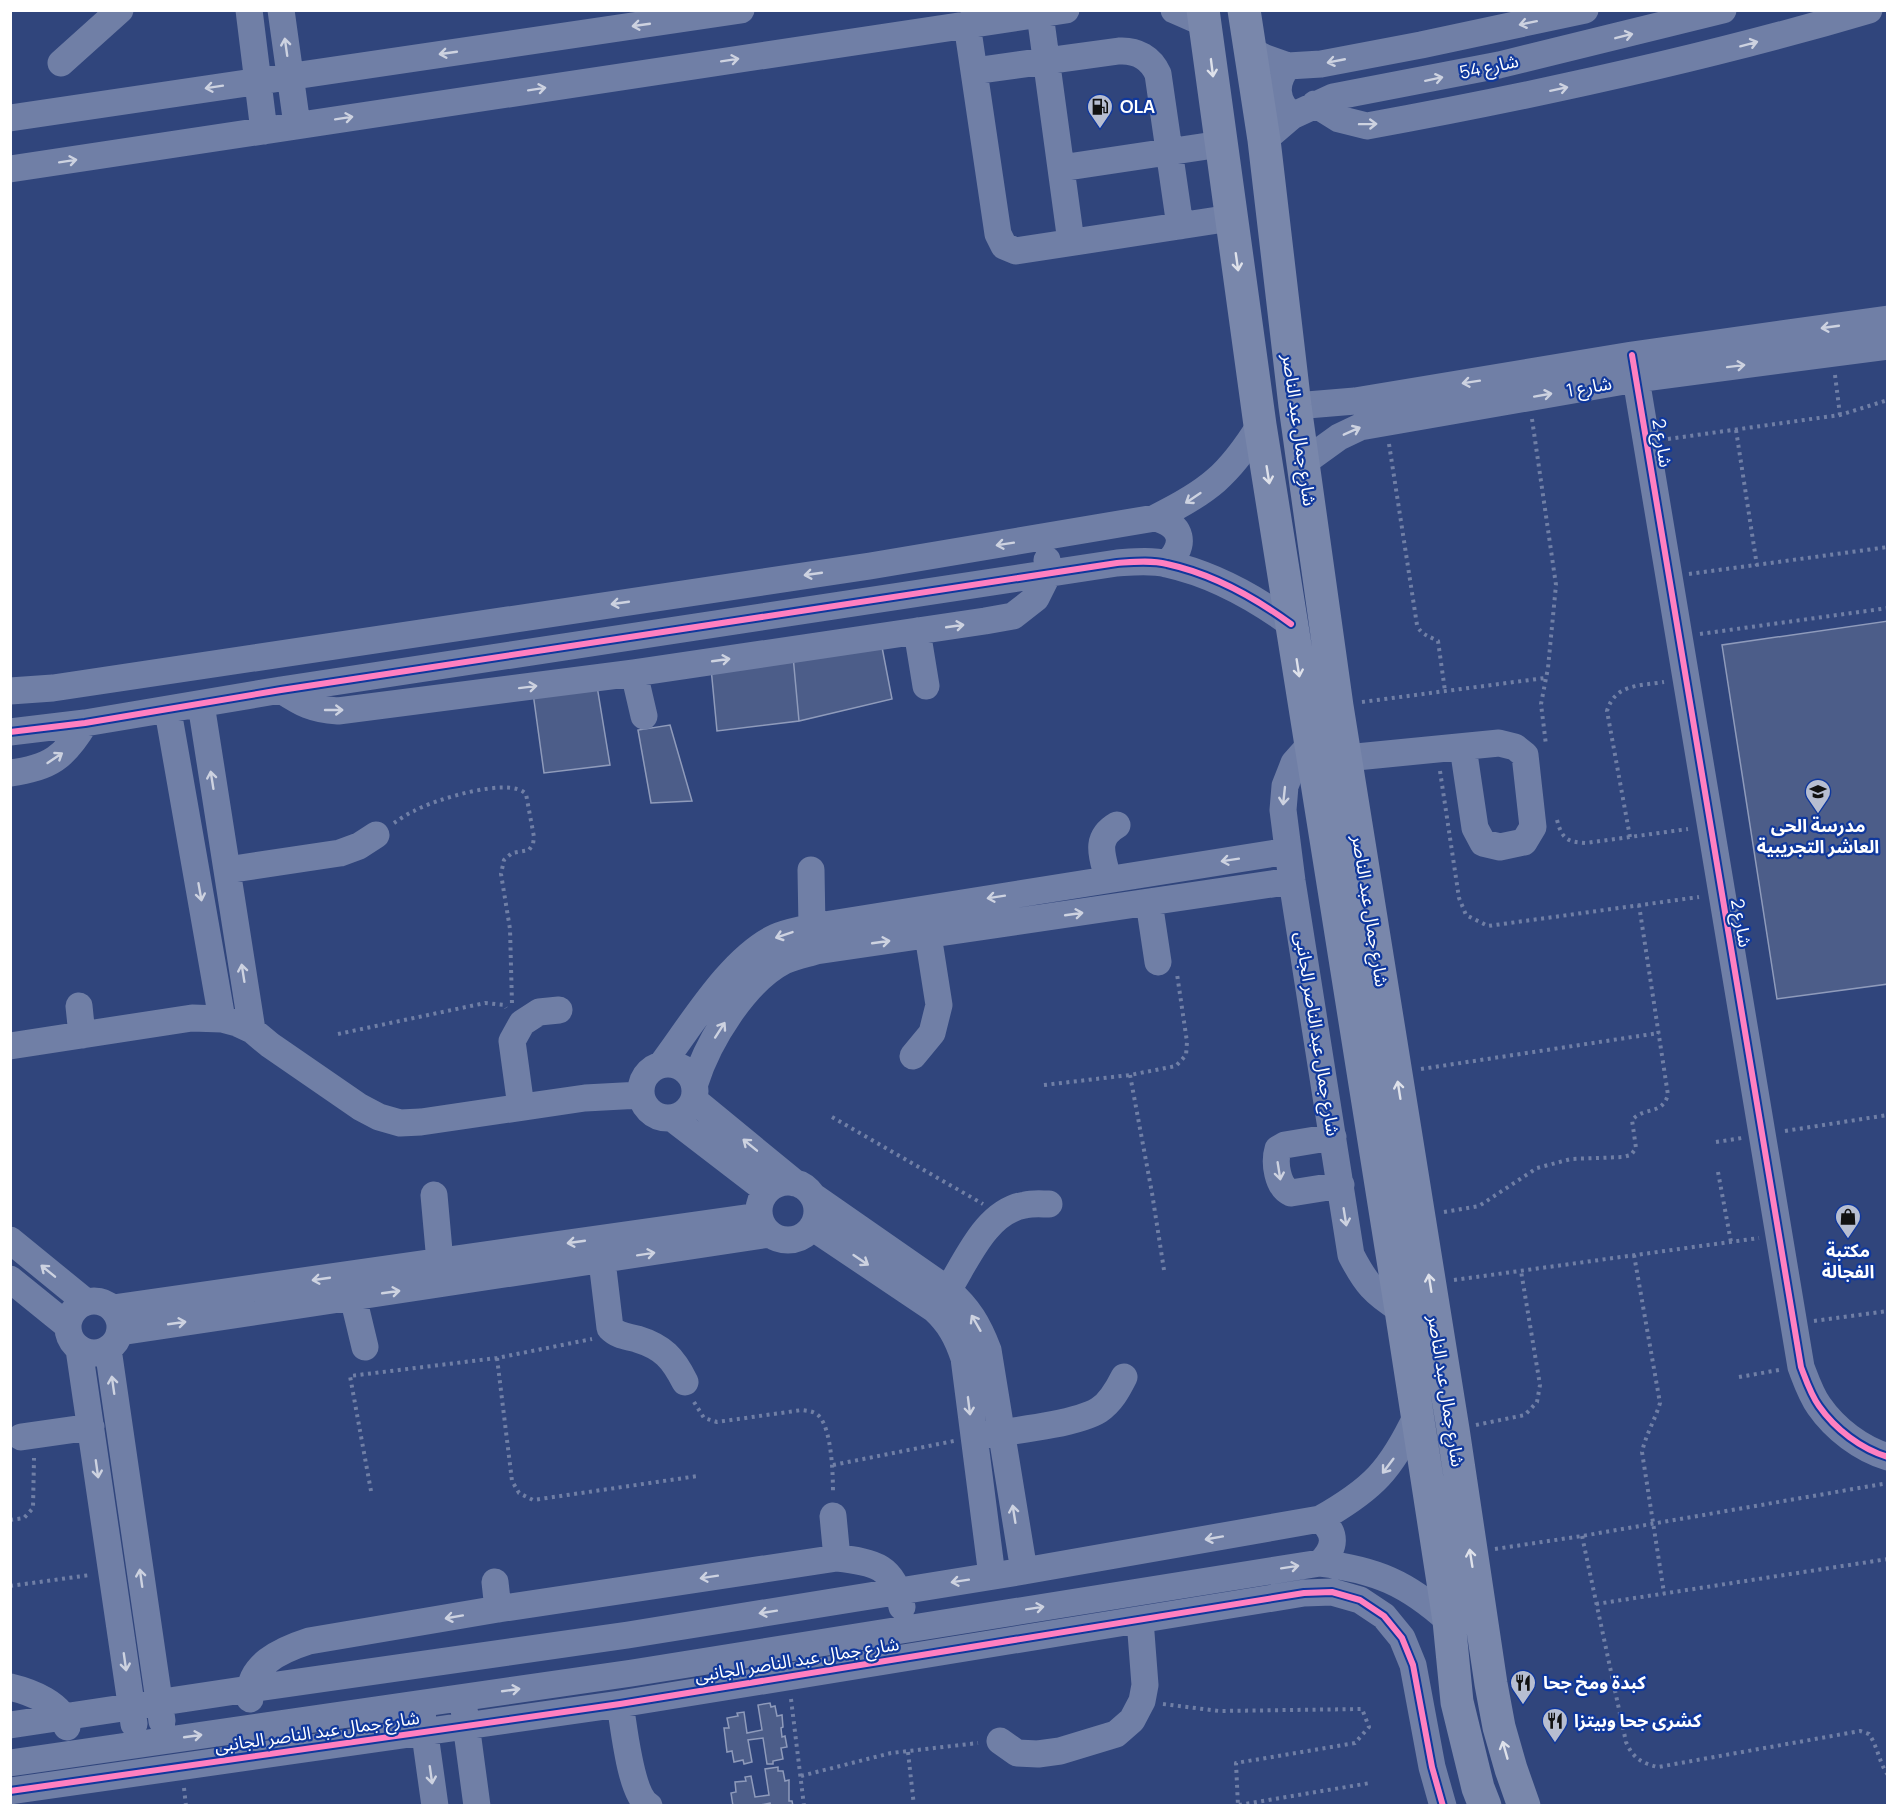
<svg xmlns="http://www.w3.org/2000/svg" width="1898" height="1816" font-family="Manrope,'Noto Sans Arabic',sans-serif">
<style>
.building{fill:#4c5d89;stroke:#8f9bbb;stroke-width:1.5}
.lines{fill:none;stroke-linecap:round;stroke-linejoin:round}
.path{stroke:#707fa6;stroke-width:4;stroke-dasharray:3 4.5;stroke-linecap:butt}
.minor{stroke:#707fa6;stroke-width:27}
.major{stroke:#7987ab;stroke-width:33}
.cycleway-casing{stroke:#10389c;stroke-width:10}
.cycleway{stroke:#ff80c0;stroke-width:6}
.oneway{stroke:#cdd2e0}
.oneway2{stroke:#dee1ea}
.labels{text-anchor:middle;stroke-width:4.5;stroke-linejoin:round;paint-order:stroke}
.street-label{font-size:18px;fill:#fff;stroke:#10389c}
.poi-label{font-size:18px;font-weight:bold;fill:#fff;stroke:#10389c;text-anchor:start}
</style>
<rect width="100%" height="100%" fill="#30457c"/>
<path class="building" d="M1888 621V984L1777 999 1722 645Z
M881 642 892 699 799 721 793 656Z
M793 656 799 721 717 731 711 668Z
M597 686 610 765 544 773 533 693Z
M670 725 692 801 651 803 638 730Z
M770 1703 771 1707 775 1706 777 1716 782 1715 783 1727 781 1728 782 1737 785 1736 787 1747 781 1748 783 1759 773 1761V1764H767L763 1738 748 1740 752 1762 744 1764 743 1760 734 1762 732 1751 727 1752 724 1728H729L727 1718 738 1716 737 1713 744 1712 747 1733 762 1730 758 1705Z
M778 1767V1771H783L785 1781 789 1780V1801H792L793 1806H771L770 1803 756 1806H733L731 1793 736 1792 735 1782 746 1781 745 1777 751 1776 755 1797 769 1795 765 1769Z"/>
<g class="lines">
<path class="path" d="M1835 375 1840 415
M1532 419 1556 585 1548 668 1541 704 1546 745
M1736 430 1757 566
M1668 439 1840 415 1888 400
M1389 444 1417 625C1421 635 1429 636 1438 641L1445 691
M1689 574 1888 547
M1700 634 1888 608
M1362 702 1545 678
M1440 771 1459 898 1466 915 1488 926 1699 897
M1557 820C1562 839 1567 842 1586 843L1688 829
M394 823C400 819 407 814 414 811 433 800 510 776 526 794L534 837 533 844 529 850 512 853 504 860 501 874 510 929 512 1004
M1630 837 1607 711C1615 684 1639 686 1664 682
M338 1034 485 1003 504 1005 506 1008
M1421 1069 1659 1033
M1130 1075 1152 1193 1164 1270
M1044 1085 1130 1075 1176 1066 1186 1055 1187 1042 1177 974
M832 1117 983 1204
M1785 1131 1888 1115
M1716 1142 1742 1138
M1718 1172 1731 1242
M1444 1212 1479 1206 1537 1168 1571 1159 1623 1157 1631 1155 1636 1148 1632 1120C1645 1106 1661 1116 1668 1095L1639 905
M1634 1255 1660 1403C1655 1420 1646 1434 1642 1452L1664 1593
M1454 1280 1759 1238
M1814 1321 1888 1311
M497 1358 512 1481 519 1493 533 1500 698 1476
M1739 1377 1779 1370
M694 1402 704 1418 717 1422 802 1410C808 1411 814 1411 819 1416 832 1430 833 1476 833 1494
M1476 1425 1525 1415 1537 1402 1540 1385 1521 1271
M833 1465 954 1441
M371 1491 350 1376 497 1358 592 1339
M10 1520 24 1518 33 1508 34 1458
M1582 1536 1626 1742C1633 1758 1641 1763 1658 1767L1860 1731 1869 1734C1878 1747 1879 1763 1888 1775
M1495 1549 1582 1536 1888 1483
M10 1586 90 1575
M1596 1604 1888 1559
M791 1699 804 1806
M1163 1704 1219 1711 1362 1709 1369 1727 1355 1743 1236 1763 1238 1806
M908 1752 914 1806
M801 1776 891 1753 978 1743
M184 1788 186 1806
M1239 1805 1370 1783
M385 1806H395"/>
<path class="minor" d="M249 10 264 131
M281 10 297 125
M1174 10 1206 24
M1040 14 1071 242
M967 24 998 234 1004 246 1016 251 1231 218
M1250 50 1263 57 1288 66 1321 64 1421 45 1585 10
M61 63 120 10
M1288 66C1274 83 1275 101 1292 116
M974 71 1119 51C1137 50 1151 58 1158 74L1180 226
M1315 104 1339 119 1367 126C1537 95 1704 59 1869 10
M10 118 741 10
M1264 140 1292 116 1333 97 1499 65 1723 10
M1061 168 1221 144
M10 169 1066 10
M1632 355 1801 1367C1806 1380 1811 1395 1819 1406 1835 1429 1861 1449 1888 1457
M1295 406 1355 401 1632 355 1888 319
M1303 463 1339 437 1360 427 1636 379 1888 346
M1155 518C1183 525 1187 545 1166 564
M917 631 926 686
M634 673 644 716
M281 690C303 704 311 709 338 711L634 673 985 621 1013 616 1036 598 1049 572 1047 560
M10 691 53 688 870 566 1155 518C1208 492 1229 475 1260 425
M201 704 252 1030
M168 711 222 1019
M10 732 85 723 281 690 1117 563C1133 562 1151 560 1167 564 1213 574 1254 597 1291 624
M1310 745 1294 763 1285 786 1283 810 1292 881 1351 1255C1366 1284 1374 1293 1401 1310
M1346 758 1499 743 1515 747 1525 755 1533 827 1524 842 1500 847 1483 843 1475 828 1463 747
M10 773C50 768 65 757 85 723
M227 870 340 853 359 846 376 835
M811 870 812 927
M1108 879C1103 857 1093 839 1117 825
M1149 902 1158 962
M79 1006 82 1035
M10 1046 192 1018 222 1019 237 1023 252 1030 270 1045 360 1107 379 1117 400 1123 421 1122 585 1098 641 1095
M913 1056 932 1033 939 1005 928 935
M641 1091a27 27 0 1 1 54 0a27 27 0 1 1-54 0Z
M662 1064C692 1024 731 958 776 937 787 932 801 930 812 927L1288 851
M695 1083C708 1041 745 981 784 961 794 956 806 954 816 951L1292 881
M694 1100 795 1183
M521 1107 512 1041 522 1023 539 1012 559 1010
M672 1118 767 1191
M1333 1137 1285 1145 1278 1149C1274 1162 1277 1187 1291 1193L1341 1185
M759 1211a29 29 0 1 1 58 0a29 29 0 1 1-58 0Z
M434 1195 440 1262
M813 1196 948 1290C969 1309 978 1324 988 1350L1024 1571
M812 1227 934 1309C950 1324 957 1337 964 1358L992 1576
M10 1240 86 1302
M602 1261 610 1328C618 1336 626 1336 637 1339 663 1347 673 1358 685 1382
M10 1279 68 1326
M948 1290C967 1260 986 1211 1025 1205 1033 1203 1042 1204 1049 1204
M353 1297 365 1347
M68 1327a26 26 0 1 1 52 0a26 26 0 1 1-52 0Z
M113 1308 759 1216
M120 1332 770 1234
M79 1349 134 1724
M108 1349 162 1721
M984 1435C1012 1431 1077 1424 1099 1410 1111 1402 1118 1389 1124 1377
M21 1437 91 1427
M833 1516 837 1558
M1320 1563C1336 1548 1337 1533 1320 1519
M495 1582 498 1609
M10 1687C31 1692 63 1704 67 1727
M250 1699C247 1665 281 1650 309 1641L498 1609 837 1558C875 1562 894 1566 902 1607
M620 1704C624 1726 630 1794 649 1806
M464 1709 477 1806
M422 1713 435 1806
M10 1725 249 1689 628 1635 1024 1571 1320 1519C1373 1489 1391 1470 1417 1415
M1000 1741 1017 1753 1038 1754 1060 1751 1116 1734 1132 1720 1142 1701 1145 1685 1140 1620
M10 1763 632 1673 1320 1563C1376 1570 1407 1583 1449 1621
M10 1791 620 1704 1304 1593 1332 1592 1360 1600 1384 1616 1402 1638 1413 1665 1432 1767 1443 1806"/>
<path class="major" d="M1203 10 1260 425 1401 1310 1449 1621 1457 1702 1478 1788 1485 1806
M1244 10 1264 140 1295 406 1337 706 1453 1429 1491 1684 1499 1727 1511 1769 1524 1806"/>
<defs>
<path id="cycleway" d="M1632 355 1801 1367C1806 1380 1811 1395 1819 1406 1835 1429 1861 1449 1888 1457
M10 732 85 723 281 690 1117 563C1133 562 1151 560 1167 564 1213 574 1254 597 1291 624
M10 1791 620 1704 1304 1593 1332 1592 1360 1600 1384 1616 1402 1638 1413 1665 1432 1767 1443 1806"/>
</defs>
<use href="#cycleway" class="cycleway-casing"/>
<use href="#cycleway" class="cycleway"/>
</g>
<defs><path id="oneway-shaft" d="M-6 0H5M1.5-3L5.5 0L1.5 3" fill="none" stroke-width="1.6" stroke-linecap="round" stroke-linejoin="round" transform="scale(1.5)"/></defs>
<g class="oneway">
<use href="#oneway-shaft" transform="translate(1528 23) rotate(168)"/>
<use href="#oneway-shaft" transform="translate(641 25) rotate(172)"/>
<use href="#oneway-shaft" transform="translate(1624 36) rotate(-14)"/>
<use href="#oneway-shaft" transform="translate(1749 44) rotate(-15)"/>
<use href="#oneway-shaft" transform="translate(286 47) rotate(-98)"/>
<use href="#oneway-shaft" transform="translate(448 53) rotate(172)"/>
<use href="#oneway-shaft" transform="translate(730 60) rotate(-9)"/>
<use href="#oneway-shaft" transform="translate(1336 61) rotate(169)"/>
<use href="#oneway-shaft" transform="translate(1434 79) rotate(-12)"/>
<use href="#oneway-shaft" transform="translate(214 87) rotate(171)"/>
<use href="#oneway-shaft" transform="translate(537 89) rotate(-9)"/>
<use href="#oneway-shaft" transform="translate(1559 89) rotate(-12)"/>
<use href="#oneway-shaft" transform="translate(344 118) rotate(-9)"/>
<use href="#oneway-shaft" transform="translate(1368 124) rotate(-1)"/>
<use href="#oneway-shaft" transform="translate(68 161) rotate(-9)"/>
<use href="#oneway-shaft" transform="translate(1830 327) rotate(172)"/>
<use href="#oneway-shaft" transform="translate(1736 366) rotate(-7)"/>
<use href="#oneway-shaft" transform="translate(1471 382) rotate(171)"/>
<use href="#oneway-shaft" transform="translate(1543 395) rotate(-10)"/>
<use href="#oneway-shaft" transform="translate(1352 431) rotate(-24)"/>
<use href="#oneway-shaft" transform="translate(1193 498) rotate(146)"/>
<use href="#oneway-shaft" transform="translate(1005 544) rotate(171)"/>
<use href="#oneway-shaft" transform="translate(813 574) rotate(172)"/>
<use href="#oneway-shaft" transform="translate(620 603) rotate(172)"/>
<use href="#oneway-shaft" transform="translate(955 626) rotate(-8)"/>
<use href="#oneway-shaft" transform="translate(721 660) rotate(-8)"/>
<use href="#oneway-shaft" transform="translate(528 687) rotate(-7)"/>
<use href="#oneway-shaft" transform="translate(334 710)"/>
<use href="#oneway-shaft" transform="translate(55 758) rotate(-34)"/>
<use href="#oneway-shaft" transform="translate(212 780) rotate(-99)"/>
<use href="#oneway-shaft" transform="translate(1284 796) rotate(96)"/>
<use href="#oneway-shaft" transform="translate(1230 860) rotate(171)"/>
<use href="#oneway-shaft" transform="translate(200 892) rotate(80)"/>
<use href="#oneway-shaft" transform="translate(996 897) rotate(171)"/>
<use href="#oneway-shaft" transform="translate(1074 914) rotate(-8)"/>
<use href="#oneway-shaft" transform="translate(784 935) rotate(161)"/>
<use href="#oneway-shaft" transform="translate(881 942) rotate(-8)"/>
<use href="#oneway-shaft" transform="translate(243 973) rotate(-99)"/>
<use href="#oneway-shaft" transform="translate(720 1030) rotate(-57)"/>
<use href="#oneway-shaft" transform="translate(750 1145) rotate(-141)"/>
<use href="#oneway-shaft" transform="translate(1279 1171) rotate(81)"/>
<use href="#oneway-shaft" transform="translate(1345 1217) rotate(81)"/>
<use href="#oneway-shaft" transform="translate(576 1242) rotate(172)"/>
<use href="#oneway-shaft" transform="translate(646 1254) rotate(-9)"/>
<use href="#oneway-shaft" transform="translate(861 1260) rotate(34)"/>
<use href="#oneway-shaft" transform="translate(48 1271) rotate(-141)"/>
<use href="#oneway-shaft" transform="translate(321 1279) rotate(172)"/>
<use href="#oneway-shaft" transform="translate(391 1292) rotate(-8)"/>
<use href="#oneway-shaft" transform="translate(177 1323) rotate(-8)"/>
<use href="#oneway-shaft" transform="translate(976 1323) rotate(-120)"/>
<use href="#oneway-shaft" transform="translate(113 1385) rotate(-98)"/>
<use href="#oneway-shaft" transform="translate(969 1406) rotate(83)"/>
<use href="#oneway-shaft" transform="translate(1388 1466) rotate(127)"/>
<use href="#oneway-shaft" transform="translate(97 1469) rotate(82)"/>
<use href="#oneway-shaft" transform="translate(1014 1514) rotate(-99)"/>
<use href="#oneway-shaft" transform="translate(1214 1538) rotate(170)"/>
<use href="#oneway-shaft" transform="translate(1290 1567) rotate(-9)"/>
<use href="#oneway-shaft" transform="translate(709 1577) rotate(171)"/>
<use href="#oneway-shaft" transform="translate(141 1578) rotate(-98)"/>
<use href="#oneway-shaft" transform="translate(960 1581) rotate(171)"/>
<use href="#oneway-shaft" transform="translate(1035 1608) rotate(-9)"/>
<use href="#oneway-shaft" transform="translate(768 1612) rotate(171)"/>
<use href="#oneway-shaft" transform="translate(454 1617) rotate(170)"/>
<use href="#oneway-shaft" transform="translate(125 1662) rotate(82)"/>
<use href="#oneway-shaft" transform="translate(511 1690) rotate(-8)"/>
<use href="#oneway-shaft" transform="translate(193 1736) rotate(-8)"/>
<use href="#oneway-shaft" transform="translate(431 1775) rotate(82)"/>
</g>
<g class="oneway2">
<use href="#oneway-shaft" transform="translate(1212 68) rotate(83)"/>
<use href="#oneway-shaft" transform="translate(1237 262) rotate(82)"/>
<use href="#oneway-shaft" transform="translate(1268 475) rotate(81)"/>
<use href="#oneway-shaft" transform="translate(1298 668) rotate(81)"/>
<use href="#oneway-shaft" transform="translate(1399 1090) rotate(-99)"/>
<use href="#oneway-shaft" transform="translate(1430 1283) rotate(-99)"/>
<use href="#oneway-shaft" transform="translate(1471 1558) rotate(-99)"/>
<use href="#oneway-shaft" transform="translate(1505 1750) rotate(-106)"/>
</g>
<defs>
<symbol id="fuel-pin" viewBox="-11 -11 22 30"><path d="M0 17L-7.5 6A9.5 9.5 0 1 1 7.5 6Z" fill="#b7bed1" stroke="#10389c"/><path d="M-5.5-6h7V0h2V4h1.3V-2.5L3-4.5l.8-.8L6-3V5H2.5V1h-1V6h-7ZM-4.2-4.7v3.2H.2V-4.7Z" fill="#111"/></symbol>
<symbol id="school-pin" viewBox="-11 -11 22 30"><path d="M0 17L-7.5 6A9.5 9.5 0 1 1 7.5 6Z" fill="#b7bed1" stroke="#10389c"/><path d="M0-5L7-2L0 1L-7-2ZM-4 1L0 2.5L4 1V4Q0 6-4 4Z" fill="#111"/></symbol>
<symbol id="shop-pin" viewBox="-11 -11 22 30"><path d="M0 17L-7.5 6A9.5 9.5 0 1 1 7.5 6Z" fill="#b7bed1" stroke="#10389c"/><path d="M-5-2.5h2.3a2.7 3.5 0 0 1 5.4 0H5L5.5 6h-11ZM-1.5-2.5h3a1.5 2.3 0 0 0-3 0Z" fill="#111"/></symbol>
<symbol id="restaurant-pin" viewBox="-11 -11 22 30"><path d="M0 17L-7.5 6A9.5 9.5 0 1 1 7.5 6Z" fill="#b7bed1" stroke="#10389c"/><path d="M-5-6h1v4h1v-4h1v4h1v-4h1v5L-1.5 .5V6h-2V.5L-5-1ZM5-6V6H3V1.5H1.5Q1.5-4 5-6Z" fill="#111"/></symbol>
</defs>
<g fill-rule="evenodd">
<use href="#fuel-pin" x="1085" y="92" width="30" height="40"/>
<use href="#school-pin" x="1803" y="777" width="30" height="40"/>
<use href="#shop-pin" x="1833" y="1202" width="30" height="40"/>
<use href="#restaurant-pin" x="1508" y="1668" width="30" height="40"/>
<use href="#restaurant-pin" x="1540" y="1706" width="30" height="40"/>
</g>
<g class="labels">
<g class="street-label">
<text transform="translate(1489 67) rotate(-12)" y="6">شارع 54</text>
<text transform="translate(1589 387) rotate(-10)" y="6">شارع 1</text>
<text transform="translate(1299 430) rotate(82)" y="6">شارع جمال عبد الناصر</text>
<text transform="translate(1662 443) rotate(81)" y="6">شارع 2</text>
<text transform="translate(1370 911) rotate(81)" y="6">شارع جمال عبد الناصر</text>
<text transform="translate(1741 923) rotate(80)" y="6">شارع 2</text>
<text transform="translate(1317 1034) rotate(81)" y="6">شارع جمال عبد الناصر الجانبى</text>
<text transform="translate(1446 1391) rotate(81)" y="6">شارع جمال عبد الناصر</text>
<text transform="translate(797 1660) rotate(-9)" y="6">شارع جمال عبد الناصر الجانبى</text>
<text transform="translate(317 1732) rotate(-8)" y="6">شارع جمال عبد الناصر الجانبى</text>
</g>
<g class="poi-label">
<text x="1120" y="113">OLA</text>
<text x="1818" y="832" text-anchor="middle">مدرسة الحى<tspan x="1818" dy="21">العاشر التجريبية</tspan></text>
<text x="1848" y="1257" text-anchor="middle">مكتبة<tspan x="1848" dy="21">الفجالة</tspan></text>
<text x="1543" y="1689">كبدة ومخ جحا</text>
<text x="1574" y="1727">كشرى جحا وبيتزا</text>
</g>
</g>
<rect width="1898" height="1816" fill="none" stroke="#ffffff" stroke-width="24"/>
</svg>
